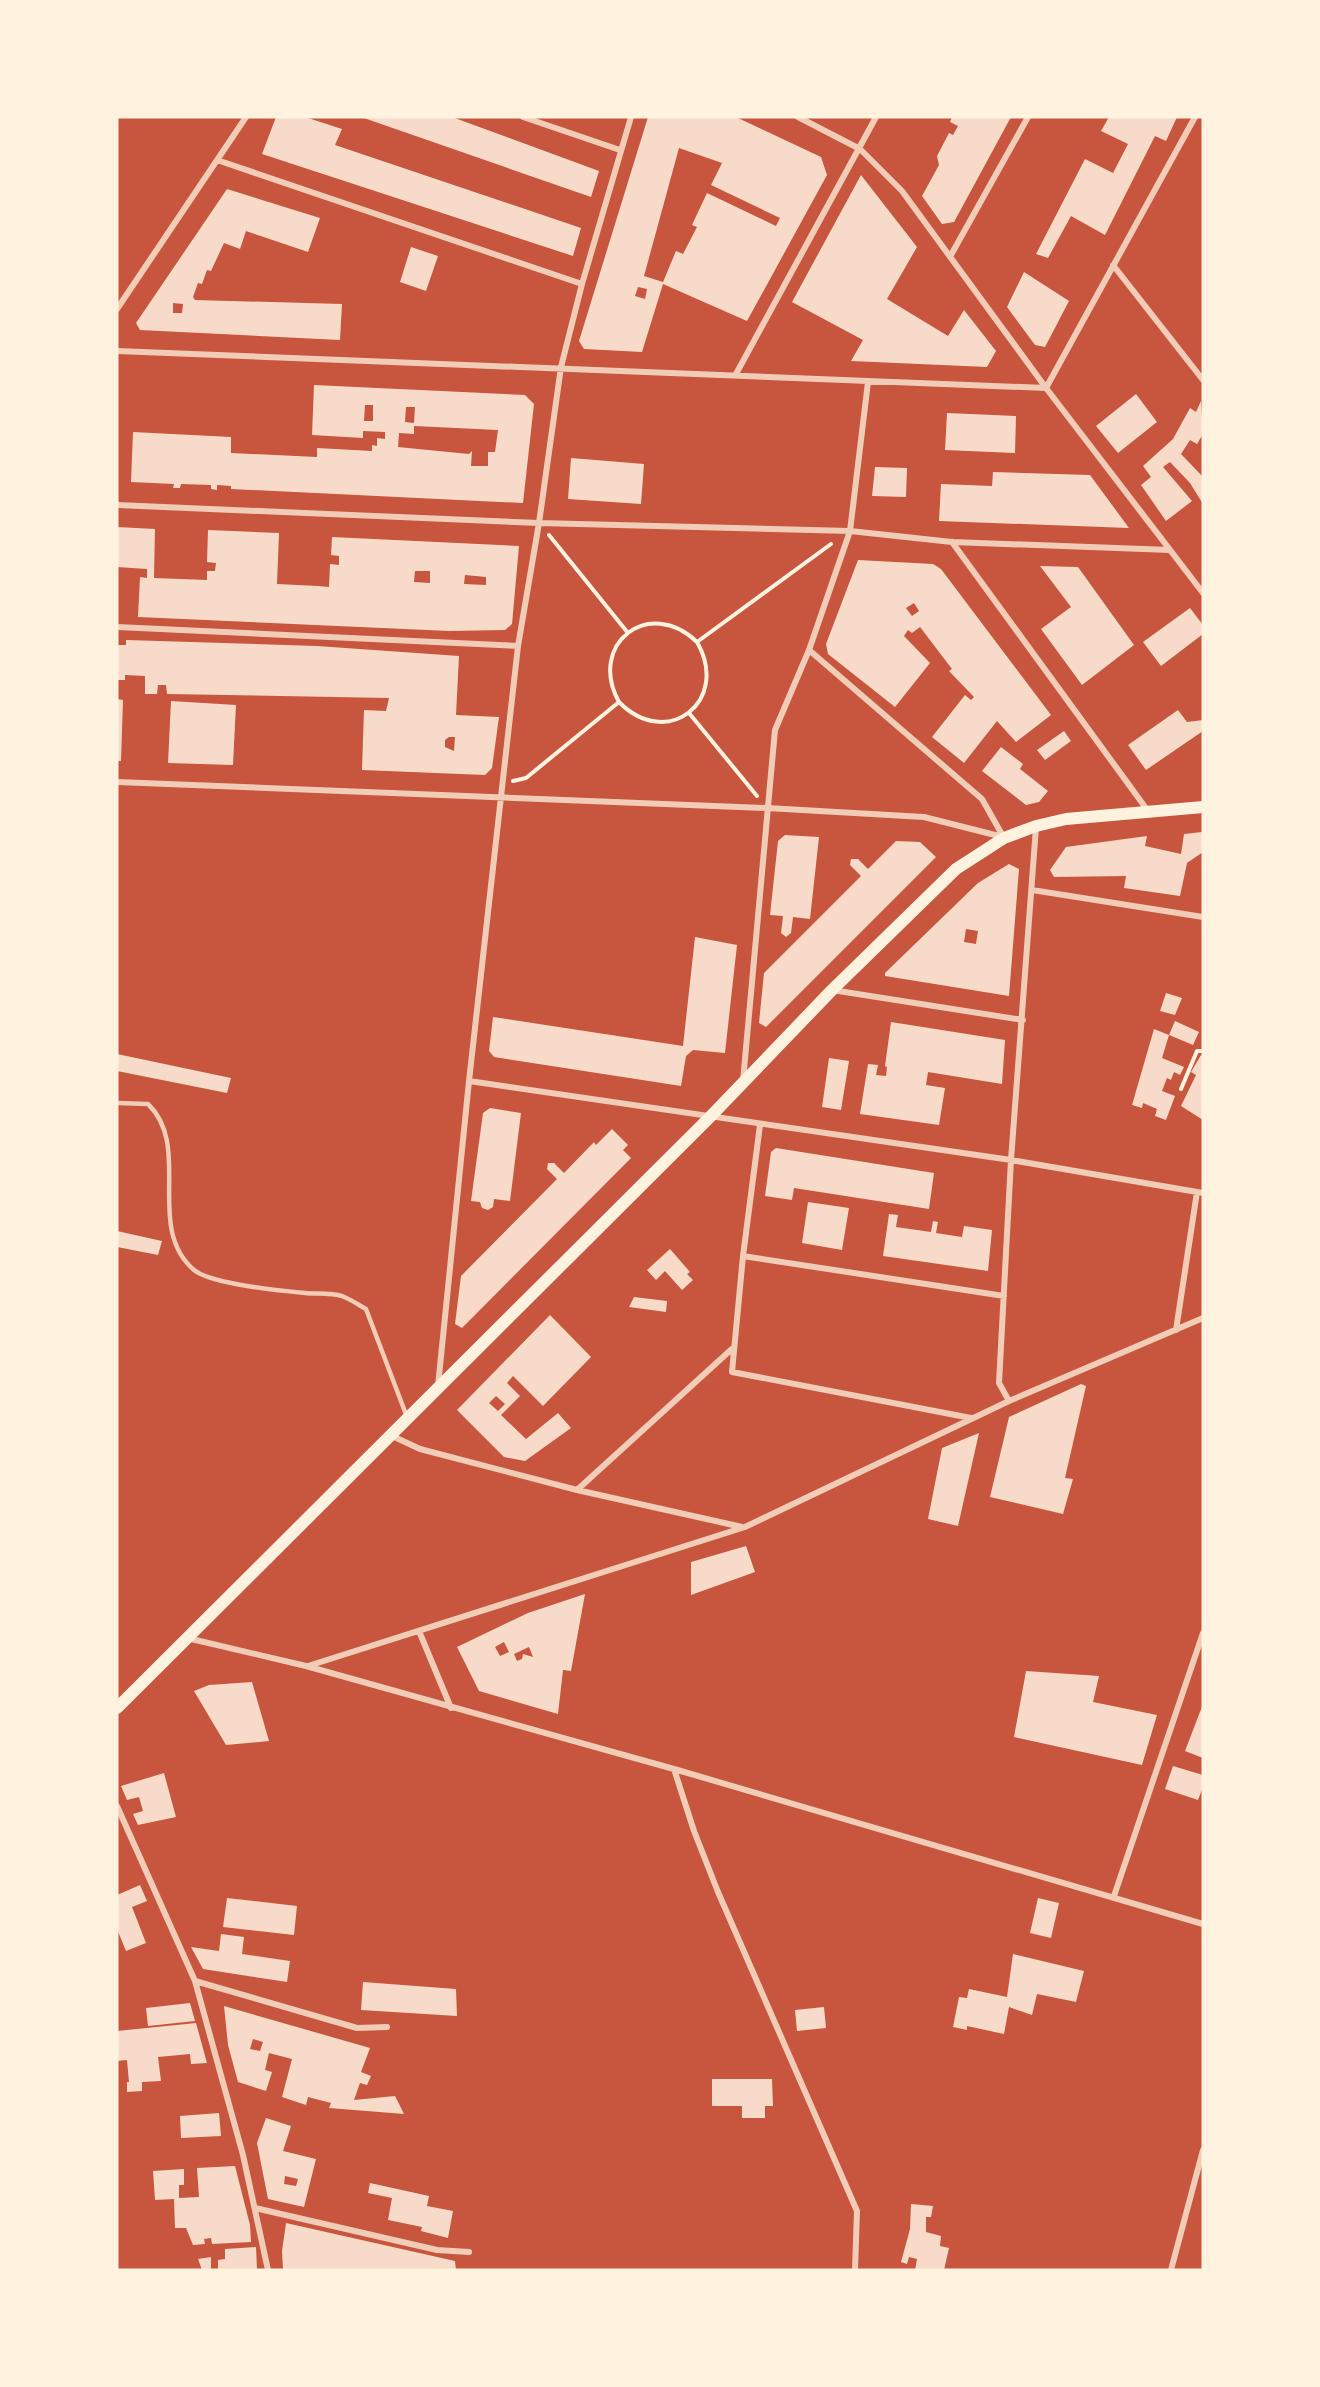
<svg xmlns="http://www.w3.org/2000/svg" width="1320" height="2387" font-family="Barlow,sans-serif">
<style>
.building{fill:#f7dbc8;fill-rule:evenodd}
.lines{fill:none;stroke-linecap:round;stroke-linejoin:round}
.path{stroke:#fff3e0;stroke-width:4}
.service{stroke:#f1ccb7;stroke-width:4.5}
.minor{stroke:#f1ccb7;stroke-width:6}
.secondary{stroke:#fff3e0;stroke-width:12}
</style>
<rect width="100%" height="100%" fill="#c8553d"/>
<path class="building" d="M276 117H305L342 129 335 145 581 228 573 256 262 154Z
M361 117H452L599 171 591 197Z
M648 117H736L821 157 827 175 747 321 663 284 642 352 584 349 579 341ZM679 148 722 163 711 185 780 218 776 226 707 193 692 225 697 227 683 254 676 251 663 282 644 276ZM638 287 647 289 645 299 635 296Z
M952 117H1011L954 222 942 224 922 196 939 165 937 156 949 133 953 135 958 126 950 122Z
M1109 117H1177L1166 141 1155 136 1105 235 1071 216 1048 258 1036 254 1085 159 1113 173 1128 144 1101 131Z
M861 175 917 247 887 299 948 336 964 310 996 351 987 367 851 361 863 340 792 302Z
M227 189 320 218 308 252 246 231 240 249 224 243 211 271 207 270 202 284 198 283 193 297 195 300 342 304 340 340 140 330 136 323ZM173 303 183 304 182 313H173Z
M411 247 438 256 426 291 400 282Z
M1024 272 1069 301 1045 347 1035 345 1007 307Z
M314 385 525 395 534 404 523 503 231 489V486L217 485V490L211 489V485L181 484 180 488H173L174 484 131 482 133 432 231 437V453L317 457V448L372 451V445L377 446V438L385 439V432L363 431V438L312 435ZM365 405H373V421H364ZM406 407H415L414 423 405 422ZM414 426 498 430 495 452H488V466H471L472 451 469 454 398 447 399 433 414 434Z
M1136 394 1157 422 1118 453 1096 426Z
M1201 401 1203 434 1197 444 1190 440 1181 454 1203 477V504L1190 483 1170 462 1163 467 1192 501 1166 521 1141 485 1151 477 1143 466 1173 439 1190 408 1196 412Z
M947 413 1016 416 1015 453 945 450Z
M571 458 644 464 641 504 568 499Z
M875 467 907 468 906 497 872 496Z
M993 472 1090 475 1129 528 939 521 941 484 992 486Z
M117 527 155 529 154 578 207 580V571H215L216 563 207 562 208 530 279 533 277 584 318 586 329 587 330 564 339 565V556L331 555 332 537 519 546 512 624 505 630 449 631 138 617 140 577 147 578V569L117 567ZM415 571H430V583L414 582ZM465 575 486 577V585L464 584Z
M858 560 933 564 941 569 1051 715 1016 742 997 721 964 763 932 737 965 695 971 700 974 697 949 671 952 669 920 627 912 633 908 630 904 636 930 663 895 707 828 654 826 644ZM914 603 919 611 912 616 906 608Z
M1040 566 1078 567 1134 645 1082 685 1041 629 1071 607Z
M1190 608 1203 625V634L1161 666 1143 642Z
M126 640 317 646 459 656 456 715 499 717 492 768 485 775 362 770 364 710 386 711 389 698 167 694 166 685H158L157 694H145V676L125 675V680H117V645H126ZM449 737H455L454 751 445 747V740Z
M117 699 123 700 121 761H117Z
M171 701 236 705 233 765 168 763Z
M1178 710 1187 722 1203 720V731L1146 770 1128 745Z
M1064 731 1071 741 1045 760 1037 750Z
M1001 747 1023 764 1020 769 1048 791 1039 802 1026 805 982 771Z
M1202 832 1203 852 1187 863 1180 896 1124 888 1126 876 1054 877 1050 870 1066 847 1147 836 1145 846 1181 854 1184 834Z
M785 835 819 837 810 919 793 917 791 933 786 937 781 933 783 916 770 915 778 841Z
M896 841 920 842 936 857 766 1027 759 1023 764 973 861 876 850 865 851 859H858L868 869Z
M1009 864 1019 869 1009 996 885 976V973L978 883ZM966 929 978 931 976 944 964 942Z
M695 937 737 945 725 1053 693 1050 686 1056 681 1086 494 1057 489 1051 493 1017 683 1046Z
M1166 993 1182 998 1175 1015 1160 1011Z
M1175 1021 1199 1032 1193 1045 1169 1035 1162 1058 1184 1067 1180 1075 1174 1072 1171 1080 1167 1078 1162 1091 1175 1096 1166 1120 1155 1116 1157 1109 1143 1103 1142 1108 1132 1105 1154 1029 1169 1035Z
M891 1022 1005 1040 1002 1084 928 1072 926 1085 945 1088 939 1125 860 1114 868 1064 878 1065 876 1075 886 1076 887 1067 885 1066Z
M117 1054 231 1078 227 1093 117 1071Z
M1201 1055 1203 1057V1120L1181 1106 1196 1075 1191 1072Z
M829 1058 849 1061 841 1110 822 1107Z
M490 1108 521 1113 510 1201 494 1199 493 1207 488 1210 482 1208 480 1202 471 1201 483 1113Z
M612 1129 628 1145 623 1150 631 1158 462 1328 455 1324 461 1276 557 1179 547 1169 548 1163H554L564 1173 594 1142 596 1145Z
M776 1148 934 1173 929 1209 794 1188 792 1200 765 1196 771 1152Z
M808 1202 849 1208 842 1250 802 1243Z
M889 1214 898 1215 896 1227 931 1232 933 1221 938 1222 936 1233 962 1237 964 1226 992 1230 988 1271 883 1256Z
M117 1231 162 1241 158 1255 117 1247Z
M670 1249 690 1272 687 1274 693 1280 682 1290 665 1271 656 1280 647 1270Z
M634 1297 667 1301 666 1312 629 1307Z
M550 1315 591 1357 543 1406 513 1376 507 1383 520 1396 501 1415 526 1439 558 1413 571 1428 525 1461 504 1457 457 1410ZM496 1396 505 1404 498 1411 489 1403Z
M1081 1384 1086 1386 1065 1478 1073 1479 1063 1514 990 1497 1009 1417Z
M979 1433 958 1526 928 1519 942 1448Z
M746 1546 755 1572 691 1595V1562Z
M585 1594 571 1671 563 1670 558 1714 479 1691 457 1647 528 1613ZM504 1642 509 1652 500 1656 495 1647ZM529 1647 533 1657 523 1654 522 1659 517 1661 514 1654Z
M1026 1671 1099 1676 1093 1702 1157 1715 1142 1765 1014 1737Z
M252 1682 269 1741 226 1745 194 1691 209 1685Z
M1203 1704V1758L1185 1751Z
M1173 1766 1203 1775V1787L1198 1800 1165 1789Z
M164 1773 176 1817 138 1825 133 1814 143 1811 139 1797 127 1800 121 1786Z
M140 1885 147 1901 132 1907 146 1943 126 1951 117 1929V1895Z
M227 1898 297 1906 294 1935 223 1927Z
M1038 1898 1059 1903 1051 1938 1030 1933Z
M221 1934 244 1937 242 1954 290 1961 287 1982 203 1969 191 1947 219 1951Z
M1013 1954 1084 1971 1076 2002 1037 1994 1032 2015 1009 2007 1004 2034 967 2026V2030L953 2027 959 1997 967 1998 969 1989 1007 1997Z
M363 1982 456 1989 457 2016 361 2010Z
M190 2003 195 2021 148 2026 146 2008Z
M224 2006 370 2048 361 2072 371 2076 367 2085 360 2083 354 2100 395 2096 404 2114 329 2108 331 2103 308 2097 306 2105 282 2097 292 2059 269 2053 265 2070 272 2072 266 2091 238 2082 228 2045ZM253 2039 263 2042 260 2051 250 2049Z
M824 2007 826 2028 797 2031 795 2010Z
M196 2023 207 2063 191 2064 190 2054 158 2057 161 2081 142 2082V2091L127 2092V2082H129L127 2060 117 2061V2031Z
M712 2079H772L773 2106H765V2118H742V2106H712Z
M219 2113 221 2136 181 2138 180 2116Z
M266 2118 291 2126 283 2151 316 2159 304 2207 268 2199 257 2143ZM285 2176 298 2179 296 2186 284 2184Z
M235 2166 250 2225 251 2242 212 2244 211 2238 204 2239 205 2244 193 2245 186 2228H175L174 2199 155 2200 153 2171 184 2169V2185H179V2198L199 2197 197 2168Z
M370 2183 429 2196 427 2206 453 2211 448 2238 421 2231 422 2227 388 2220 392 2198 368 2193Z
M911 2204 933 2206 931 2217H926V2232L941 2236 940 2246 949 2248 944 2270H915L917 2259 909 2257 907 2264 901 2262 910 2229Z
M286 2223 455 2261 456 2270H283L282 2251Z
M256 2247 257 2270H218V2260L225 2259V2249Z
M211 2257V2269L202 2270 198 2259Z"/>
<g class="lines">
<path class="path" d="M549 535 628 633
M619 702C667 751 731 701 697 642
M689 713 757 796
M513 781 526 778 619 702C587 644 649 596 697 642L831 544
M1181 1089 1197 1051H1203"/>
<path class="service" d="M117 1103 148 1104C193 1147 144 1227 194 1270 211 1284 282 1291 305 1293 317 1294 331 1293 342 1296 350 1299 359 1305 366 1309L407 1417"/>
<path class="minor" d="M523 117 620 150
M798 117 860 149 902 191 1046 388 1203 593
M217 160 582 284
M951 255 1028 117
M1113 265 1203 380
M117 309 246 117
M117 351 1046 388
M736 374 876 117
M1046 388 1195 117
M117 505 539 523 850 531 952 542 1170 550
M952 542 1148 811
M117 627 518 646
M809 650 982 799 1004 838
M117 782 767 808 924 817 1003 837
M1032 890 1203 917
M832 990 1023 1020
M469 1081 1011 1160 1203 1193
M743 1081 775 730 809 650 850 531 868 382
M760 1125 743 1256 732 1372 971 1418
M743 1256 1004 1296
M1176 1330 1197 1192
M438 1386 469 1081 518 646 539 523 561 367 582 284 631 117
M1009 1401 999 1383 1011 1160 1036 827
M390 1435 420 1449 577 1490 742 1527
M577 1490 734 1347
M419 1631 451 1708
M187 1638 306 1666 674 1769 1203 1924
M308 1666 745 1527 1009 1401 1203 1318
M674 1769 694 1831 718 1892 857 2211 855 2270
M117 1806 195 1981 243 2155 268 2270
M1114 1896 1203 1633
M195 1981 357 2028 387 2027
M255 2208 437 2250 469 2252
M1171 2270 1203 2150"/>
<path class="secondary" d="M117 1708 710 1117 832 990 956 869 1004 838 1036 826 1066 819 1203 807"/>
</g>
<rect width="1320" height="2387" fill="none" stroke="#fff3e0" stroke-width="237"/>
</svg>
